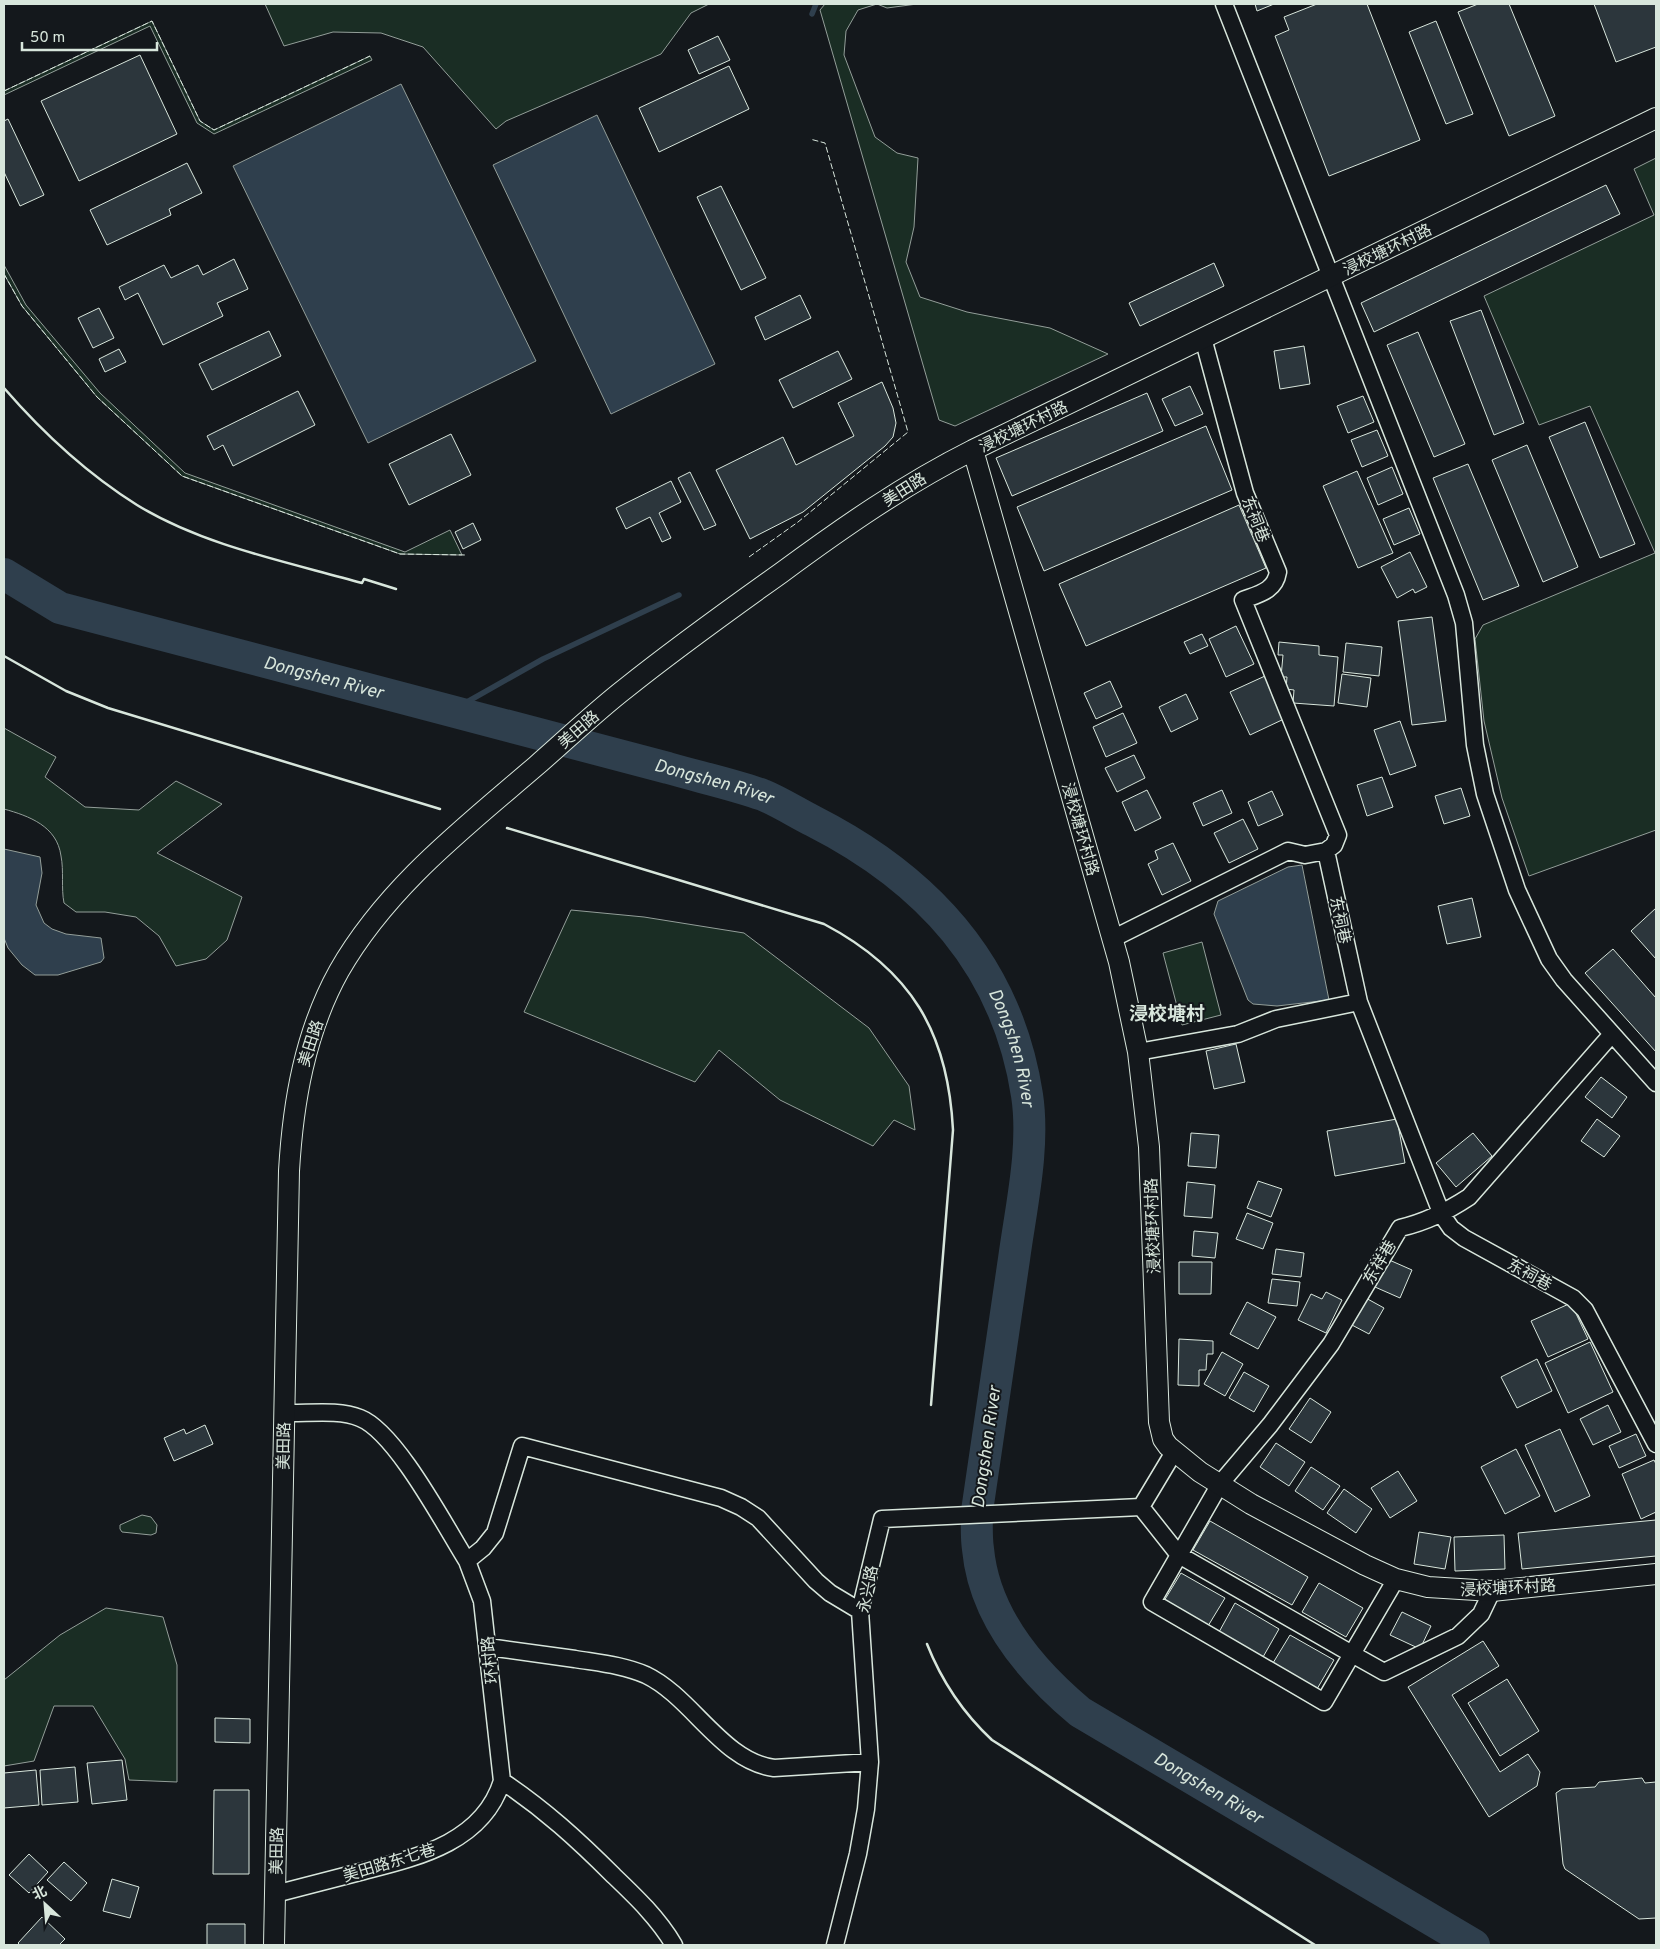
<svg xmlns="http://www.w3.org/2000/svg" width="1660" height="1949" font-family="Overpass,'Noto Sans SC',sans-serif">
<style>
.green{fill:#1a2d24;stroke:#939e99}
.water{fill:#2f3f4d;stroke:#939e99}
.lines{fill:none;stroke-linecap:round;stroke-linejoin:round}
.stream{stroke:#2f3f4d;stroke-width:5.5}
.river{stroke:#2f3f4d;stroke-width:32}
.building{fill:#2c363c;stroke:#d8e6dc}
.minor-casing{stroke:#d8e6dc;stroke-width:19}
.tertiary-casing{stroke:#d8e6dc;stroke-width:22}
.minor{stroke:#14181c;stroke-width:16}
.tertiary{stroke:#14181c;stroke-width:20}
.fence{stroke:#d8e6dc;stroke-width:1;stroke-dasharray:6 2.5;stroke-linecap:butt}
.wall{stroke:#d8e6dc;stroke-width:2.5}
.labels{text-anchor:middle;stroke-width:4;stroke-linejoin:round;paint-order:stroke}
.street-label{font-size:16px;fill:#d8e6dc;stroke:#14181c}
.water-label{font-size:18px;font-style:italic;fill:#d8e6dc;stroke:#14181c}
.quarter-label{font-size:19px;font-weight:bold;fill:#d8e6dc;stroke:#14181c}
</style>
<rect width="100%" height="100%" fill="#14181c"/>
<path class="green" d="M265 4H709L691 13 661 54 506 121 496 129 423 47 381 33 333 32 284 46Z
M825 4H917L887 8 877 4 858 10 846 31 844 55 875 137 897 153 918 158 914 227 906 262 920 297 967 312 1050 328 1108 354 955 426 939 420 820 10Z
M152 21 200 121 214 130 370 56 372 60 214 134 197 123 150 26 4 95V91Z
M1656 158V830L1529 876 1502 798 1484 721 1475 639 1483 625 1655 553 1590 406 1539 425 1484 296 1654 215 1634 169Z
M4 265 26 305 100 393 185 473 405 552 450 530 462 555 400 554 182 476 97 397 22 306 4 274Z
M4 728 56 757 45 777 85 807 139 810 176 781 222 804 157 853 242 897 227 940 206 959 176 966 159 936 136 917 105 912H76L64 903C61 888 64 871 61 856 57 826 29 816 4 809Z
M571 910 644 917 744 933 869 1028 909 1086 915 1130 894 1120 873 1146 780 1100 719 1050 695 1082 524 1012Z
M1202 942 1221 1015 1182 1025 1163 953Z
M142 1515 151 1517 157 1525 156 1533 151 1535 122 1532 120 1529V1525Z
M106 1608 163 1617 177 1665V1782L129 1780 125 1759 93 1706H54L34 1761 4 1766V1680L60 1635Z"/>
<path class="water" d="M401 84 536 361 368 443 233 166Z
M597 115 715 364 611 414 493 165Z
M4 849 40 857 42 873 36 905 44 923 52 929 66 934 101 938 104 958 101 962 58 975H35L22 965 8 948 4 938Z
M1302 865 1329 1000 1277 1006 1253 1004 1248 1000 1214 914 1218 901 1288 867Z"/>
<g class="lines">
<path class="stream" d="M812 14 816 4
M451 711 543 659 679 595"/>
<path class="river" id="s1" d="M4 574 60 608 668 768C699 777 732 784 763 795 780 802 797 813 813 821 927 879 1007 965 1027 1095 1035 1147 1021 1207 1014 1259 1001 1343 989 1427 977 1511 977 1523 976 1536 978 1549 984 1615 1031 1671 1080 1712L1474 1945"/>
</g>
<path class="building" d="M1255 4H1274L1257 11Z
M1317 4H1367L1420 140 1329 176 1275 36 1289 30 1284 17Z
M1478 4H1509L1555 116 1509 136 1458 12Z
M1594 4H1656V47L1616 62Z
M1436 21 1473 114 1446 124 1409 32Z
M718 36 730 60 699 74 688 50Z
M140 55 177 134 79 181 41 101Z
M729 66 749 109 659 152 639 108Z
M8 119 44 195 20 206 4 172V121Z
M187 163 202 193 169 209 171 215 107 245 90 210Z
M1606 185 1620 214 1374 332 1361 303Z
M721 186 766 278 741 290 697 197Z
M234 259 248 289 217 303 223 316 163 345 138 293 125 300 119 287 164 265 171 278 198 265 203 275Z
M1214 263 1224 286 1140 326 1129 303Z
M800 295 811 318 765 340 755 317Z
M99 308 114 338 93 348 78 318Z
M1481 310 1524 423 1494 435 1450 321Z
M269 331 281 356 212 390 199 364Z
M1418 332 1465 444 1434 457 1387 345Z
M1304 346 1310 384 1280 389 1274 351Z
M119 349 126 362 105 372 99 359Z
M838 351 852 379 793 408 779 380Z
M882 382 893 408 896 423 893 437 885 446 803 512 750 539 716 470 783 437 796 465 854 436 838 403Z
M1190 386 1203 414 1175 426 1162 399Z
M298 391 315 425 233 466 223 445 214 450 207 436Z
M1147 393 1163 431 1012 496 996 458Z
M1363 396 1374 422 1348 433 1337 406Z
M1585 422 1635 544 1600 558 1549 437Z
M1206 426 1232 490 1044 571 1017 507Z
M1377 430 1388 456 1362 467 1351 440Z
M451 434 471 475 409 505 389 464Z
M1527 445 1578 567 1543 582 1492 460Z
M1468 464 1519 586 1483 600 1433 478Z
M1392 467 1403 494 1378 505 1367 478Z
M1357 471 1393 553 1358 568 1323 486Z
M690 472 716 525 704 530 678 478Z
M671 481 681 502 659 513 671 538 662 542 650 517 626 529 616 508Z
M1239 505 1266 568 1086 646 1059 584Z
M1409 508 1420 534 1394 545 1383 519Z
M473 523 481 540 463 549 455 532Z
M1410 552 1427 587 1415 593 1413 589 1397 598 1381 567Z
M1432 617 1446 721 1412 725 1398 621Z
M1236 626 1254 664 1226 677 1209 639Z
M1202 634 1208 646 1190 654 1184 642Z
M1279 642 1319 646V655L1338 657 1334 706 1293 703 1294 690 1286 689 1287 677H1281L1283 655H1278Z
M1346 643 1382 647 1379 676 1343 672Z
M1342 674 1371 678 1367 707 1338 703Z
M1265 676 1284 719 1250 735 1230 692Z
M1110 681 1122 707 1096 719 1084 693Z
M1186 694 1198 719 1171 732 1159 707Z
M1123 713 1137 743 1106 757 1093 727Z
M1400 721 1416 766 1390 775 1374 730Z
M1134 755 1145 778 1117 792 1105 768Z
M1382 777 1393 807 1367 816 1357 785Z
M1461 788 1470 816 1444 824 1435 796Z
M1147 790 1161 818 1135 831 1122 802Z
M1222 790 1232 813 1203 826 1193 803Z
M1272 791 1283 815 1258 826 1248 802Z
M1243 819 1258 849 1229 863 1214 833Z
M1173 843 1191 881 1162 895 1148 864 1158 859 1155 851Z
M1472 898 1481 937 1447 944 1438 906Z
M1656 908V959L1631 931Z
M1613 949 1656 998V1052L1585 973Z
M1236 1044 1245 1082 1214 1089 1206 1051Z
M1601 1077 1627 1097 1612 1118 1585 1097Z
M1397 1119 1405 1163 1335 1176 1327 1131Z
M1597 1119 1620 1136 1604 1157 1581 1141Z
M1191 1133 1219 1135 1216 1168 1188 1166Z
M1473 1133 1492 1156 1456 1187 1436 1163Z
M1258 1181 1282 1189 1271 1217 1247 1208Z
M1187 1182 1215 1185 1212 1218 1184 1216Z
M1247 1213 1273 1223 1263 1249 1236 1239Z
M1194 1231 1218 1233 1215 1258 1192 1256Z
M1276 1249 1304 1253 1301 1277 1272 1274Z
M1387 1259 1412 1270 1400 1298 1375 1287Z
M1179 1262H1212L1211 1294H1179Z
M1272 1279 1300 1282 1297 1306 1268 1303Z
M1326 1292 1342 1300 1326 1333 1298 1320 1311 1294 1322 1299Z
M1364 1297 1384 1308 1369 1334 1350 1324Z
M1247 1302 1276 1317 1258 1349 1230 1334Z
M1571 1303 1588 1339 1548 1357 1531 1321Z
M1179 1339 1213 1341V1354H1207L1206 1370H1199V1386L1178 1385Z
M1590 1342 1613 1392 1568 1413 1545 1363Z
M1222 1352 1243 1364 1225 1396 1204 1384Z
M1537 1359 1552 1391 1517 1408 1501 1377Z
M1244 1372 1269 1386 1254 1412 1229 1398Z
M1310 1398 1331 1412 1311 1443 1289 1429Z
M1608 1405 1621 1432 1593 1445 1580 1419Z
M205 1425 213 1444 174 1461 164 1438 184 1429 186 1434Z
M1560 1429 1590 1496 1555 1512 1525 1445Z
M1636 1434 1646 1456 1619 1468 1609 1446Z
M1276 1443 1305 1462 1289 1486 1260 1467Z
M1516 1449 1540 1496 1505 1514 1481 1467Z
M1654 1460 1656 1464V1512L1641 1519 1622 1474Z
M1311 1467 1340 1486 1323 1510 1295 1491Z
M1398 1471 1417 1501 1390 1518 1371 1488Z
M1344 1489 1372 1509 1356 1533 1327 1513Z
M1656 1520V1556L1522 1569 1518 1533Z
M1210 1521 1308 1577 1292 1605 1193 1550Z
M1419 1532 1451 1537 1445 1569 1414 1564Z
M1504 1535 1505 1569 1455 1571 1454 1537Z
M1181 1573 1225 1598 1208 1626 1164 1601Z
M1319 1583 1363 1608 1346 1637 1302 1612Z
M1235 1603 1279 1629 1263 1657 1219 1632Z
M1402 1612 1431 1626 1420 1649 1390 1635Z
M1290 1635 1334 1660 1317 1689 1273 1663Z
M1483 1641 1499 1666 1452 1695 1500 1772 1528 1754 1540 1772 1537 1786 1489 1817 1408 1687Z
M1507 1679 1539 1731 1500 1756 1468 1703Z
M215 1718 250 1719V1743L215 1742Z
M122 1760 127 1800 92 1804 87 1763Z
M75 1767 78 1802 42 1805 40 1770Z
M36 1770 39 1805 4 1808V1773Z
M1642 1778 1645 1783 1656 1782V1918L1639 1919 1565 1869 1563 1864 1556 1793 1562 1789 1595 1787 1599 1782Z
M214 1790H249V1874H213Z
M29 1854 48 1872 29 1893 9 1875Z
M64 1862 87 1883 71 1901 47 1880Z
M112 1879 139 1887 130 1918 103 1911Z
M42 1917 65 1939 59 1945H20L18 1943Z
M207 1924H245V1945H207Z"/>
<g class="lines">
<defs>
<path id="minor" d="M1224 4 1456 595 1464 623 1475 745 1485 794 1517 890 1549 959 1564 980 1656 1083
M1203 338 1245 493 1278 572C1275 591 1259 594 1243 600L1338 835 1334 845 1326 851 1359 1002 1442 1215 1451 1228 1464 1238 1573 1298 1585 1310 1656 1444
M1112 939 1288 851 1305 855 1326 851
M1138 1052 1238 1034 1276 1019 1359 1002
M284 1413C307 1414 338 1409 360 1418 396 1432 445 1526 467 1561L482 1601 502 1781C544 1809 578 1840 614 1876 636 1897 658 1918 674 1945
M1174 1452 1141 1507 1179 1555 1352 1654 1396 1579
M467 1561 483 1548 495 1533 522 1446 721 1498 741 1507 758 1518 816 1581 830 1593 860 1611
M1492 1591 1481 1614 1458 1636 1384 1672 1352 1654 1324 1702 1152 1602 1220 1484 1270 1425 1331 1344 1400 1228C1426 1222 1446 1212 1469 1197L1612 1034
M488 1647C517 1651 546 1655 575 1659 599 1663 623 1665 646 1675 692 1697 722 1761 774 1768L870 1762
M275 1894C305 1886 334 1879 364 1871 419 1857 483 1842 502 1781
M835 1945 858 1854 866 1809 870 1762 860 1611 882 1519 1141 1507"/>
<path id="tertiary" d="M1656 118 973 450 1119 962 1138 1052 1149 1147 1159 1422 1163 1439 1168 1446 1200 1472 1251 1504 1365 1565 1396 1579 1428 1587 1492 1591 1656 1574
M274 1945 289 1171C293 1102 305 1032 339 971 387 887 464 828 536 766 566 740 595 712 626 688 676 648 729 610 781 573 842 528 905 484 973 450"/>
</defs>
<use href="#minor" class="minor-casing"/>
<use href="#tertiary" class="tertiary-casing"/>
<use href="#minor" class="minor"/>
<use href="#tertiary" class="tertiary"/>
<path class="fence" d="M4 91 152 21 200 121 214 130 370 56
M4 274 22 306 97 397 182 476 400 554 466 555
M749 557 798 522 908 432 825 143 810 139"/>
<path class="wall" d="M4 388C43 433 86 473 137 505 204 546 288 562 362 583L364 579 396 589
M4 656 66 691 108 708 440 809
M507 828 824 924C911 970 948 1032 953 1130L931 1405
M927 1644C942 1682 962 1712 992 1740L1315 1945"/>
</g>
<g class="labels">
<g class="street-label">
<text transform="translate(1387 249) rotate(-26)" y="6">浸校塘环村路</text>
<text transform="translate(1023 426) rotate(-26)" y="6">浸校塘环村路</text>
<text transform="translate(904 489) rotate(-32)" y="6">美田路</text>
<text transform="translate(1256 519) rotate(68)" y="6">东祠巷</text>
<text transform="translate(578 729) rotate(-41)" y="6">美田路</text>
<text transform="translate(1081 829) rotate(74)" y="6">浸校塘环村路</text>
<text transform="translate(1341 920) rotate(78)" y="6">东祠巷</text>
<text transform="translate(310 1043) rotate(-72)" y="6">美田路</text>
<text transform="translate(1152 1226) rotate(-92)" y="6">浸校塘环村路</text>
<text transform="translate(1379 1262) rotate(-59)" y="6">东祥巷</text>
<text transform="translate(1530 1274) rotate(29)" y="6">东祠巷</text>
<text transform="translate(283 1446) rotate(-89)" y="6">美田路</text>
<text transform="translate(1508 1587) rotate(-3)" y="6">浸校塘环村路</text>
<text transform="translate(867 1589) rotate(-79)" y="6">永兴路</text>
<text transform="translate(489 1660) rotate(-96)" y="6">环村路</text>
<text transform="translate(276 1851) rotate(-89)" y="6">美田路</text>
<text transform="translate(389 1862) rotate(-17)" y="6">美田路东七巷</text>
</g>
<g class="water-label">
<text dy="6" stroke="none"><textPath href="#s1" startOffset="338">Dongshen River</textPath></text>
<text dy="6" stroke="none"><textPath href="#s1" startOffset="742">Dongshen River</textPath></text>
<text dy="6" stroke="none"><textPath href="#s1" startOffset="1162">Dongshen River</textPath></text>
<text transform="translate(986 1447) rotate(-82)" y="6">Dongshen River</text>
<text dy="6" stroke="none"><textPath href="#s1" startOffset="2016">Dongshen River</textPath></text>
</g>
<g class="quarter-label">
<text x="1167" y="1020">浸校塘村</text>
</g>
</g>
<rect width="1660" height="1949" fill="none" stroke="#d8e6dc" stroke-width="10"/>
<g transform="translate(45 1904) rotate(334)" stroke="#14181c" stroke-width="4" paint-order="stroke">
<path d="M0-4L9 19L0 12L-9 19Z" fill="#d8e6dc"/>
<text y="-8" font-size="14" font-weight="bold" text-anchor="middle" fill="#d8e6dc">北</text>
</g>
<path d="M22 42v8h135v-8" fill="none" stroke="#d8e6dc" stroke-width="2.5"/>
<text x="30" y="42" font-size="15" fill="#d8e6dc" stroke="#14181c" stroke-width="4" paint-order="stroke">50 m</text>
</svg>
